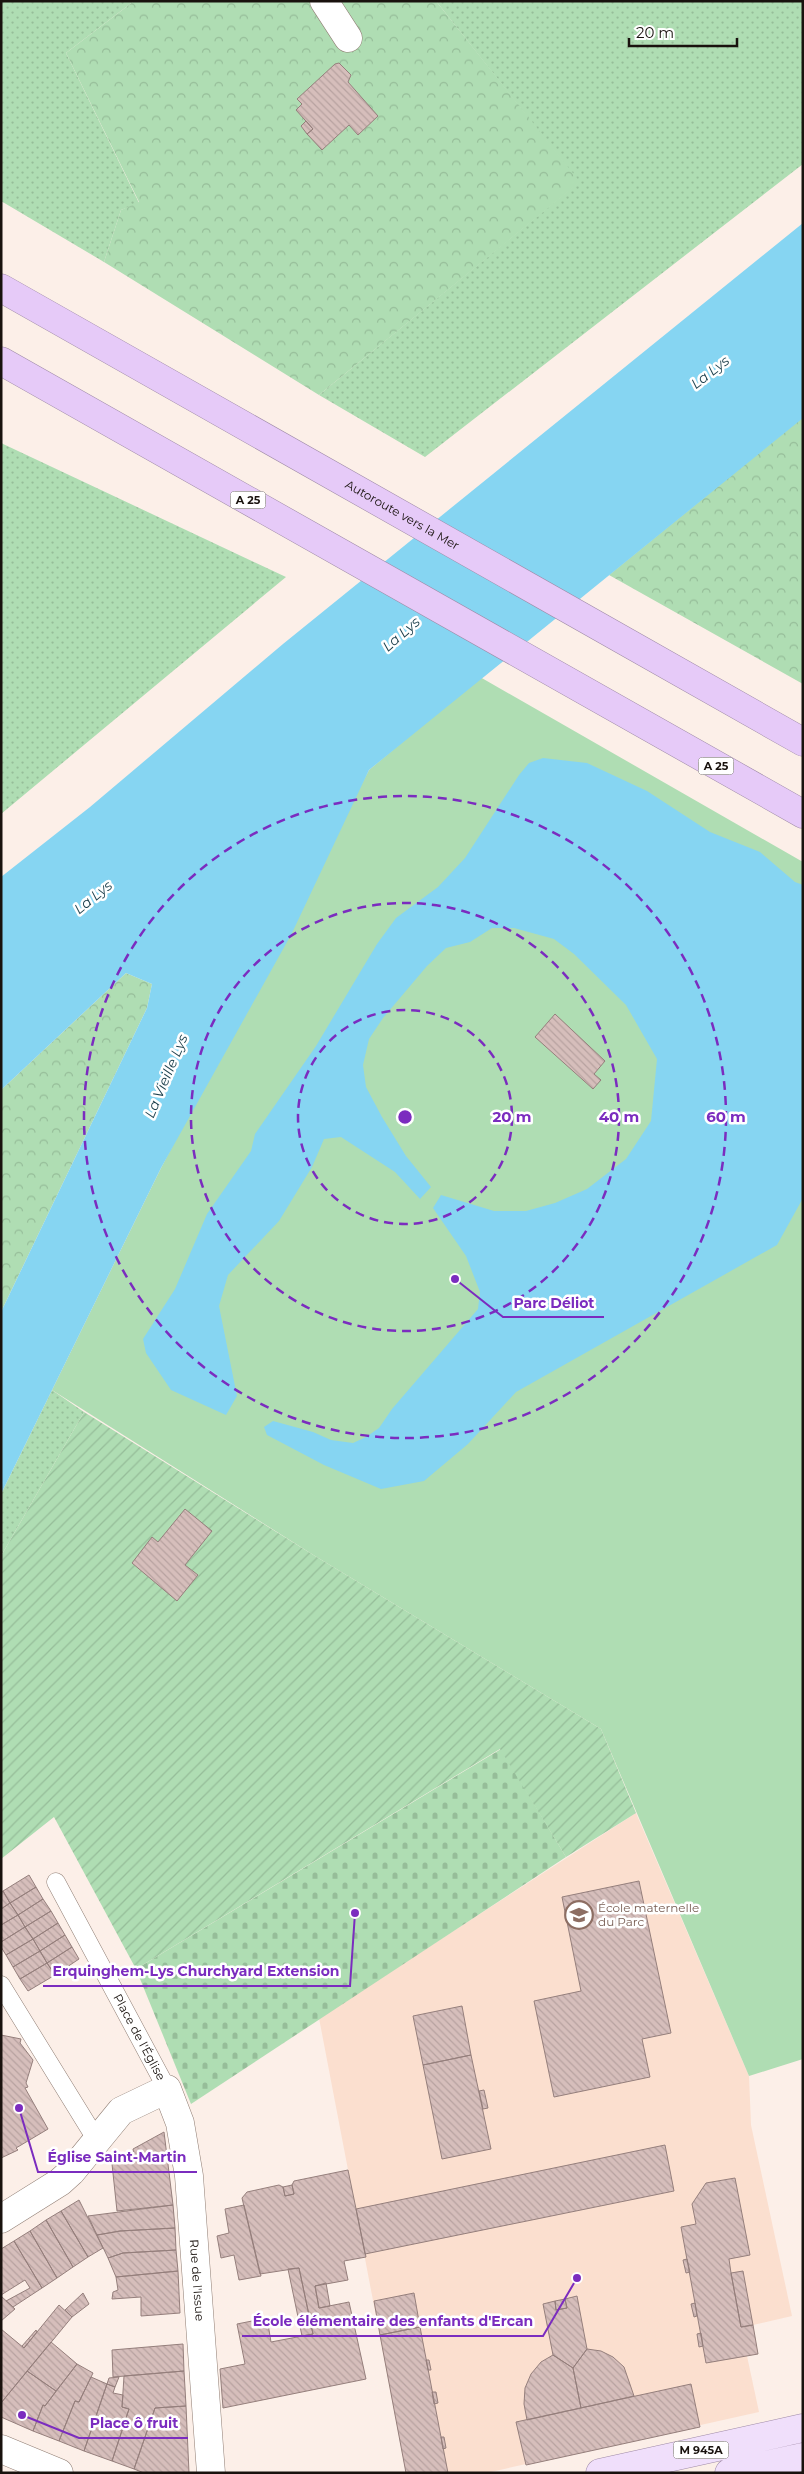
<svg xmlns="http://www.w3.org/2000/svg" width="804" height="2474" font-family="Montserrat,sans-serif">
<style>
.built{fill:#fbdfcf}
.grass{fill:url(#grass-dots)}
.forest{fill:url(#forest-crowns)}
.cemetery{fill:url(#cemetery-stones)}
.park{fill:#afddb3}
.garden{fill:url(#garden-furrows)}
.water{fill:#86d5f2}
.building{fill:url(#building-back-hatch);stroke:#957f7c}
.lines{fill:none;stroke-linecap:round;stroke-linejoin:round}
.lane-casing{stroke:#907e74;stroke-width:19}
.street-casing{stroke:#907e74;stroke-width:29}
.primary-casing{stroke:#9e8aa6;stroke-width:29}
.highway-casing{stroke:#9e8aa6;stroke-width:29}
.lane{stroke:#fff;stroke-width:18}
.street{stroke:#fff;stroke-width:28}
.primary{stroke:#f0dffb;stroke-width:28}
.highway{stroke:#e6caf8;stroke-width:28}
.ring{fill:none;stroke:#7b2cbf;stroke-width:2.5;stroke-dasharray:9 6}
.labels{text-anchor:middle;stroke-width:5;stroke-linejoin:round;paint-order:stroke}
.shield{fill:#fff;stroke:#5e5956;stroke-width:1}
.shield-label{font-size:11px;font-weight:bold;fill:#19120e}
.street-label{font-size:12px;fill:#19120e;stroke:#fff}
.education-label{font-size:12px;fill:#785e54;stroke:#fff;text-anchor:start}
.water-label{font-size:14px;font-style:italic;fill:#193d4a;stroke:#fff}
.centre{fill:#7b2cbf;stroke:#fff;stroke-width:2.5}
.ring-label{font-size:15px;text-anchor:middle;font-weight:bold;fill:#7b2cbf;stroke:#fff;stroke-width:5;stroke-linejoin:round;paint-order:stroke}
.leader{fill:none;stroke:#7b2cbf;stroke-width:2}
.callout-dot{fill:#7b2cbf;stroke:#fff;stroke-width:2}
.callout-label{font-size:14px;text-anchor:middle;font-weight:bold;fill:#7b2cbf;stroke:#fff;stroke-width:5;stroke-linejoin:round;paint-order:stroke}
</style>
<defs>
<pattern id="grass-dots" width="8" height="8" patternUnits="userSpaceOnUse" patternTransform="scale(1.25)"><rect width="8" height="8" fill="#afddb3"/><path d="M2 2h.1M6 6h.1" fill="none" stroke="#96bd99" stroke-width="1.8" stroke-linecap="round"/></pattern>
<pattern id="forest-crowns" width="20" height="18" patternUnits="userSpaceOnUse" patternTransform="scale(1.25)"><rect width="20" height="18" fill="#afddb3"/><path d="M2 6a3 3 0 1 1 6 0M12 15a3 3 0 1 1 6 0" fill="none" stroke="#96bd99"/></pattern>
<pattern id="cemetery-stones" width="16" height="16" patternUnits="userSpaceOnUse" patternTransform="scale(1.25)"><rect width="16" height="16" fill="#afddb3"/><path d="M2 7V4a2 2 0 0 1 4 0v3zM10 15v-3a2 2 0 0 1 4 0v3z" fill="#96bd99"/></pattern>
<pattern id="garden-furrows" width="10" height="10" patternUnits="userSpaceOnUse" patternTransform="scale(1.25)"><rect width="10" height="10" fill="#afddb3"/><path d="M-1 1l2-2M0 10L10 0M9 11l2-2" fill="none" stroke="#96bd99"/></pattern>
<pattern id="building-back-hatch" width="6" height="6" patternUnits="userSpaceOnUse" patternTransform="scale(1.25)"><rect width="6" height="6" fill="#d6bebb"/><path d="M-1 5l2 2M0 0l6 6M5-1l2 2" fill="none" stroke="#b7a2a0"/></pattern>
</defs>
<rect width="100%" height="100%" fill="#fcefe8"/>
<path class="built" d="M636 1813 749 2076 751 2125 792 2316 753 2325 758 2354 747 2356 759 2412 486 2473H406L319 2018Z"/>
<path class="grass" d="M1 1H134L66 53 139 203 121 210 104 262 1 201Z
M436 1H803V164L425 457 319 395 579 182Z
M1 443 286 577 1 814Z
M52 1390 84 1412 1 1556V1494Z"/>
<path class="forest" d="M134 1H436L580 182 319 395 104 262 121 210 139 202 66 53Z
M803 417V684L609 575Z
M126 973 152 984 147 1008 1 1312V1090Z"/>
<path class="cemetery" d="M501 1749 566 1857 191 2104 136 1969Z"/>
<path class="park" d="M480 677 803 862V2059L749 2076 601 1729 315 1556 52 1390 161 1168 369 770Z"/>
<path class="garden" d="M84 1412 315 1556 601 1729 636 1813 566 1857 500 1749 136 1969 54 1817 1 1859V1556Z"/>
<path class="water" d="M803 223V418L369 770 292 933 161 1168 1 1494V1312L147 1008 152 984 126 973 1 1090V877L90 807 283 644Z
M543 758 587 763 647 791 710 832 760 852 795 882 803 885V1198L777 1245 516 1392 468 1444 424 1481 381 1489 324 1465 267 1435 264 1427 273 1421 313 1432 331 1440 353 1443 366 1437 379 1428 392 1409 478 1309 480 1292 466 1256 433 1208 441 1195 494 1211H526L555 1203 587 1189 626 1159 651 1121 657 1059 626 1005 574 954 554 939 514 928H492L470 942 446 948 427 966 383 1018 369 1039 363 1065 366 1087 382 1117 406 1156 431 1187 420 1199 395 1172 341 1137 324 1139 312 1167 279 1221 228 1275 219 1306 237 1396 226 1415 171 1390 146 1353 143 1339 175 1289 207 1214 251 1151 255 1134 316 1046 377 944 396 918 438 887 465 858 519 775 529 763Z"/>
<path class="building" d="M339 63 351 75 348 82 378 116 358 135 349 125 322 150 307 134 313 129 296 110 302 104 297 99 335 64Z
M306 121 313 129 307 134 301 126Z
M555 1014 605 1061 594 1074 601 1080 593 1089 535 1037Z
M185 1509 212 1531 185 1565 198 1575 177 1601 132 1563 152 1537 158 1542Z
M29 1875 36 1887 10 1903 3 1891Z
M639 1881 671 2033 642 2039 650 2077 554 2097 534 2001 581 1991 562 1897Z
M36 1887 43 1899 18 1915 10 1903Z
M3 1891 10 1903 1 1909V1892Z
M43 1899 51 1911 25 1927 18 1915Z
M10 1903 18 1915 1 1925V1909Z
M51 1911 58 1923 33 1939 25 1927Z
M18 1915 25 1927 1 1942V1925Z
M58 1923 65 1935 40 1951 33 1939Z
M25 1927 33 1939 6 1955 1 1947V1942Z
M65 1935 72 1947 47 1963 40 1951Z
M33 1939 40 1951 13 1967 6 1955Z
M72 1947 79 1959 55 1975 47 1963Z
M40 1951 47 1963 20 1979 13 1967Z
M47 1963 55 1975 28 1991 20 1979Z
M462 2006 471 2055 423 2065 413 2016Z
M1 2035 21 2039 20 2043 33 2060 26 2083 28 2087 25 2088 48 2129 16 2148 18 2150 1 2158Z
M471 2055 491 2149 442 2159 423 2065Z
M484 2090 488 2108 483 2109 479 2091Z
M164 2132 173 2205 117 2211 112 2164 135 2161 133 2149Z
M665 2145 674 2191 365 2254 356 2209Z
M348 2170 366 2257 344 2261 348 2280 315 2286 319 2308 349 2302 366 2379 223 2408 220 2369 245 2364 237 2324 267 2318 271 2342 313 2334 299 2268 260 2274 242 2198 247 2192 279 2185 283 2187 285 2196 294 2194 292 2185 294 2181Z
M735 2178 750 2255 729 2259 731 2273 741 2327 753 2325 758 2354 706 2363 681 2227 696 2224 692 2204 706 2183Z
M292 2185 294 2194 285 2196 283 2187Z
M79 2200 103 2248 88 2257 61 2211Z
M173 2205 175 2228 120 2231 97 2235 88 2216Z
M244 2205 261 2276 239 2280 234 2255 221 2258 217 2236 229 2233 225 2209Z
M61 2211 88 2257 73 2267 46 2220Z
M46 2220 73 2267 57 2278 30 2231Z
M175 2228 176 2250 123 2253 108 2258 97 2235 120 2231Z
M30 2231 57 2278 42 2288 14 2241Z
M14 2241 42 2288 13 2307 6 2301 30 2288 25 2280 1 2295V2249Z
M176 2250 178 2271 116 2277 108 2258 123 2253Z
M687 2259 690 2272 686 2273 683 2260Z
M299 2268 313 2334 302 2336 288 2269Z
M178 2271 180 2313 141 2316V2297L112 2299 113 2292 118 2290 116 2277Z
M743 2271 753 2325 741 2327 731 2273Z
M326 2283 330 2306 319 2308 315 2286Z
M83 2293 89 2304 72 2317 65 2310Z
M414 2293 420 2327 380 2335 374 2301Z
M1 2296 15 2309 1 2321Z
M577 2296 587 2349 573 2368 553 2355 543 2304 555 2301 556 2310 567 2308 565 2299Z
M565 2299 567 2308 556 2310 555 2301Z
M695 2303 697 2316 694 2317 691 2304Z
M59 2305 72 2317 1 2403V2329L24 2348Z
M420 2327 441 2437 448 2473H406L380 2335Z
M36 2330 37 2332 24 2348 22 2346Z
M701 2333 703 2346 699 2347 697 2334Z
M51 2342 77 2364 56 2391 27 2371Z
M183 2344 184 2371 113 2377 112 2350Z
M587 2349 601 2351 613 2357 624 2367 634 2396 581 2408 573 2368Z
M553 2355 573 2368 581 2408 527 2420 524 2404 525 2388 531 2374 541 2362Z
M426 2360H429L431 2370H428Z
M77 2364 93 2373 79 2402 75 2401 59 2441 33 2431 43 2405 45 2406Z
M27 2371 56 2391 45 2406 43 2405 33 2431 1 2417V2403Z
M184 2371 186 2406 155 2408 134 2469 112 2461 129 2409 122 2407 124 2376Z
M91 2377 107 2384 84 2451 59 2441 75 2401 79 2402Z
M119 2377 115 2387 107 2384 109 2378Z
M107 2384 115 2387 113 2393 123 2395 122 2407 129 2409 112 2461 84 2451Z
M691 2384 700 2427 526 2465 516 2422Z
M432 2392H436L438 2403 434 2404Z
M186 2406 189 2473H144L134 2469 155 2408Z
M441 2437H444L446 2448 443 2449Z"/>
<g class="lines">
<defs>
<g id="lane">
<path id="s1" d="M56 1882 167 2089"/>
<path d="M1 1985 96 2139"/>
</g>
<g id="street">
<path d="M324 1 348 38"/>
<path id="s2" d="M1 2219 60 2182 71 2172 121 2111 167 2089 180 2123 189 2176 211 2473"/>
<path d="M1 2449 59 2473"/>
</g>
<path id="primary" d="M600 2473 803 2428
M729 2473 803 2457"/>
<g id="highway">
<path id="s3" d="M1 288 803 742"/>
<path d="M1 361 803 814"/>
</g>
</defs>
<use href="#lane" class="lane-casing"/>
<use href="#street" class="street-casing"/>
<use href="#primary" class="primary-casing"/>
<use href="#highway" class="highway-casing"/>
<use href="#lane" class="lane"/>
<use href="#street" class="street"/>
<use href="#primary" class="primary"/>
<use href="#highway" class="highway"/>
</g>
<g class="ring">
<circle cx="405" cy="1117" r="107"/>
<circle cx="405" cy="1117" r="214"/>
<circle cx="405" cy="1117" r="321"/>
</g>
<defs>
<symbol id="school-ring" viewBox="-11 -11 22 22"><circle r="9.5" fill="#fff" stroke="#8d6e63" stroke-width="1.5"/><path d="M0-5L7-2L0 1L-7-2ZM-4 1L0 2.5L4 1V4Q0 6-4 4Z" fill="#8d6e63"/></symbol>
</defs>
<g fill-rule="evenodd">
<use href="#school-ring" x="563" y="1899" width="32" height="32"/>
</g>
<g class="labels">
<g class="shield">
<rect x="230.5" y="491.5" width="35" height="17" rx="4"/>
<rect x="698.5" y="757.5" width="35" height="17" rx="4"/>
<rect x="673.5" y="2441.5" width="55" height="17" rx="4"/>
</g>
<g class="shield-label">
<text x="248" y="504">A 25</text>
<text x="716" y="770">A 25</text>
<text x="701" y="2454">M 945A</text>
</g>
<g class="street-label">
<text dy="4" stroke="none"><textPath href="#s3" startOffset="461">Autoroute vers la Mer</textPath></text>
<text dy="4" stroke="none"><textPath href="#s1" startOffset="176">Place de l'Église</textPath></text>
<text dy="4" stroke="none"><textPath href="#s2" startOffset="409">Rue de l'Issue</textPath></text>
</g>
<g class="education-label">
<text x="598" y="1912">École maternelle<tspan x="598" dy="14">du Parc</tspan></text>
</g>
<g class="water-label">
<text transform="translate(710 372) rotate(-38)" y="5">La Lys</text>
<text transform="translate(401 634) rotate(-41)" y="5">La Lys</text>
<text transform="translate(93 897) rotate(-39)" y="5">La Lys</text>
<text transform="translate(166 1076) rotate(-67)" y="5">La Vieille Lys</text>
</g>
</g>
<circle cx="405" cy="1117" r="8" class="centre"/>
<g class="ring-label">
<text x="512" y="1122">20 m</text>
<text x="619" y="1122">40 m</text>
<text x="726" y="1122">60 m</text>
</g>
<path class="leader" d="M455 1279L503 1317H604M355 1913L350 1986H43M19 2108L38 2172H197M577 2278L543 2336H242M22 2415L79 2438H188"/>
<g class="callout-dot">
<circle cx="455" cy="1279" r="5"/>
<circle cx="355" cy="1913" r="5"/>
<circle cx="19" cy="2108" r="5"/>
<circle cx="577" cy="2278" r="5"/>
<circle cx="22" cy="2415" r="5"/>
</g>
<g class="callout-label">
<text x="554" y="1308">Parc Déliot</text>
<text x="196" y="1976">Erquinghem-Lys Churchyard Extension</text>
<text x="117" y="2162">Église Saint-Martin</text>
<text x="393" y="2326">École élémentaire des enfants d'Ercan</text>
<text x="134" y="2428">Place ô fruit</text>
</g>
<rect width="804" height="2474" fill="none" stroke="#19120e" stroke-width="5"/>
<path d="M629 38v8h108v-8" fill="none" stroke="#19120e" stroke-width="2.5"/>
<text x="636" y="38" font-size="15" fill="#19120e" stroke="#ffffff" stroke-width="4" paint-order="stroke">20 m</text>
</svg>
